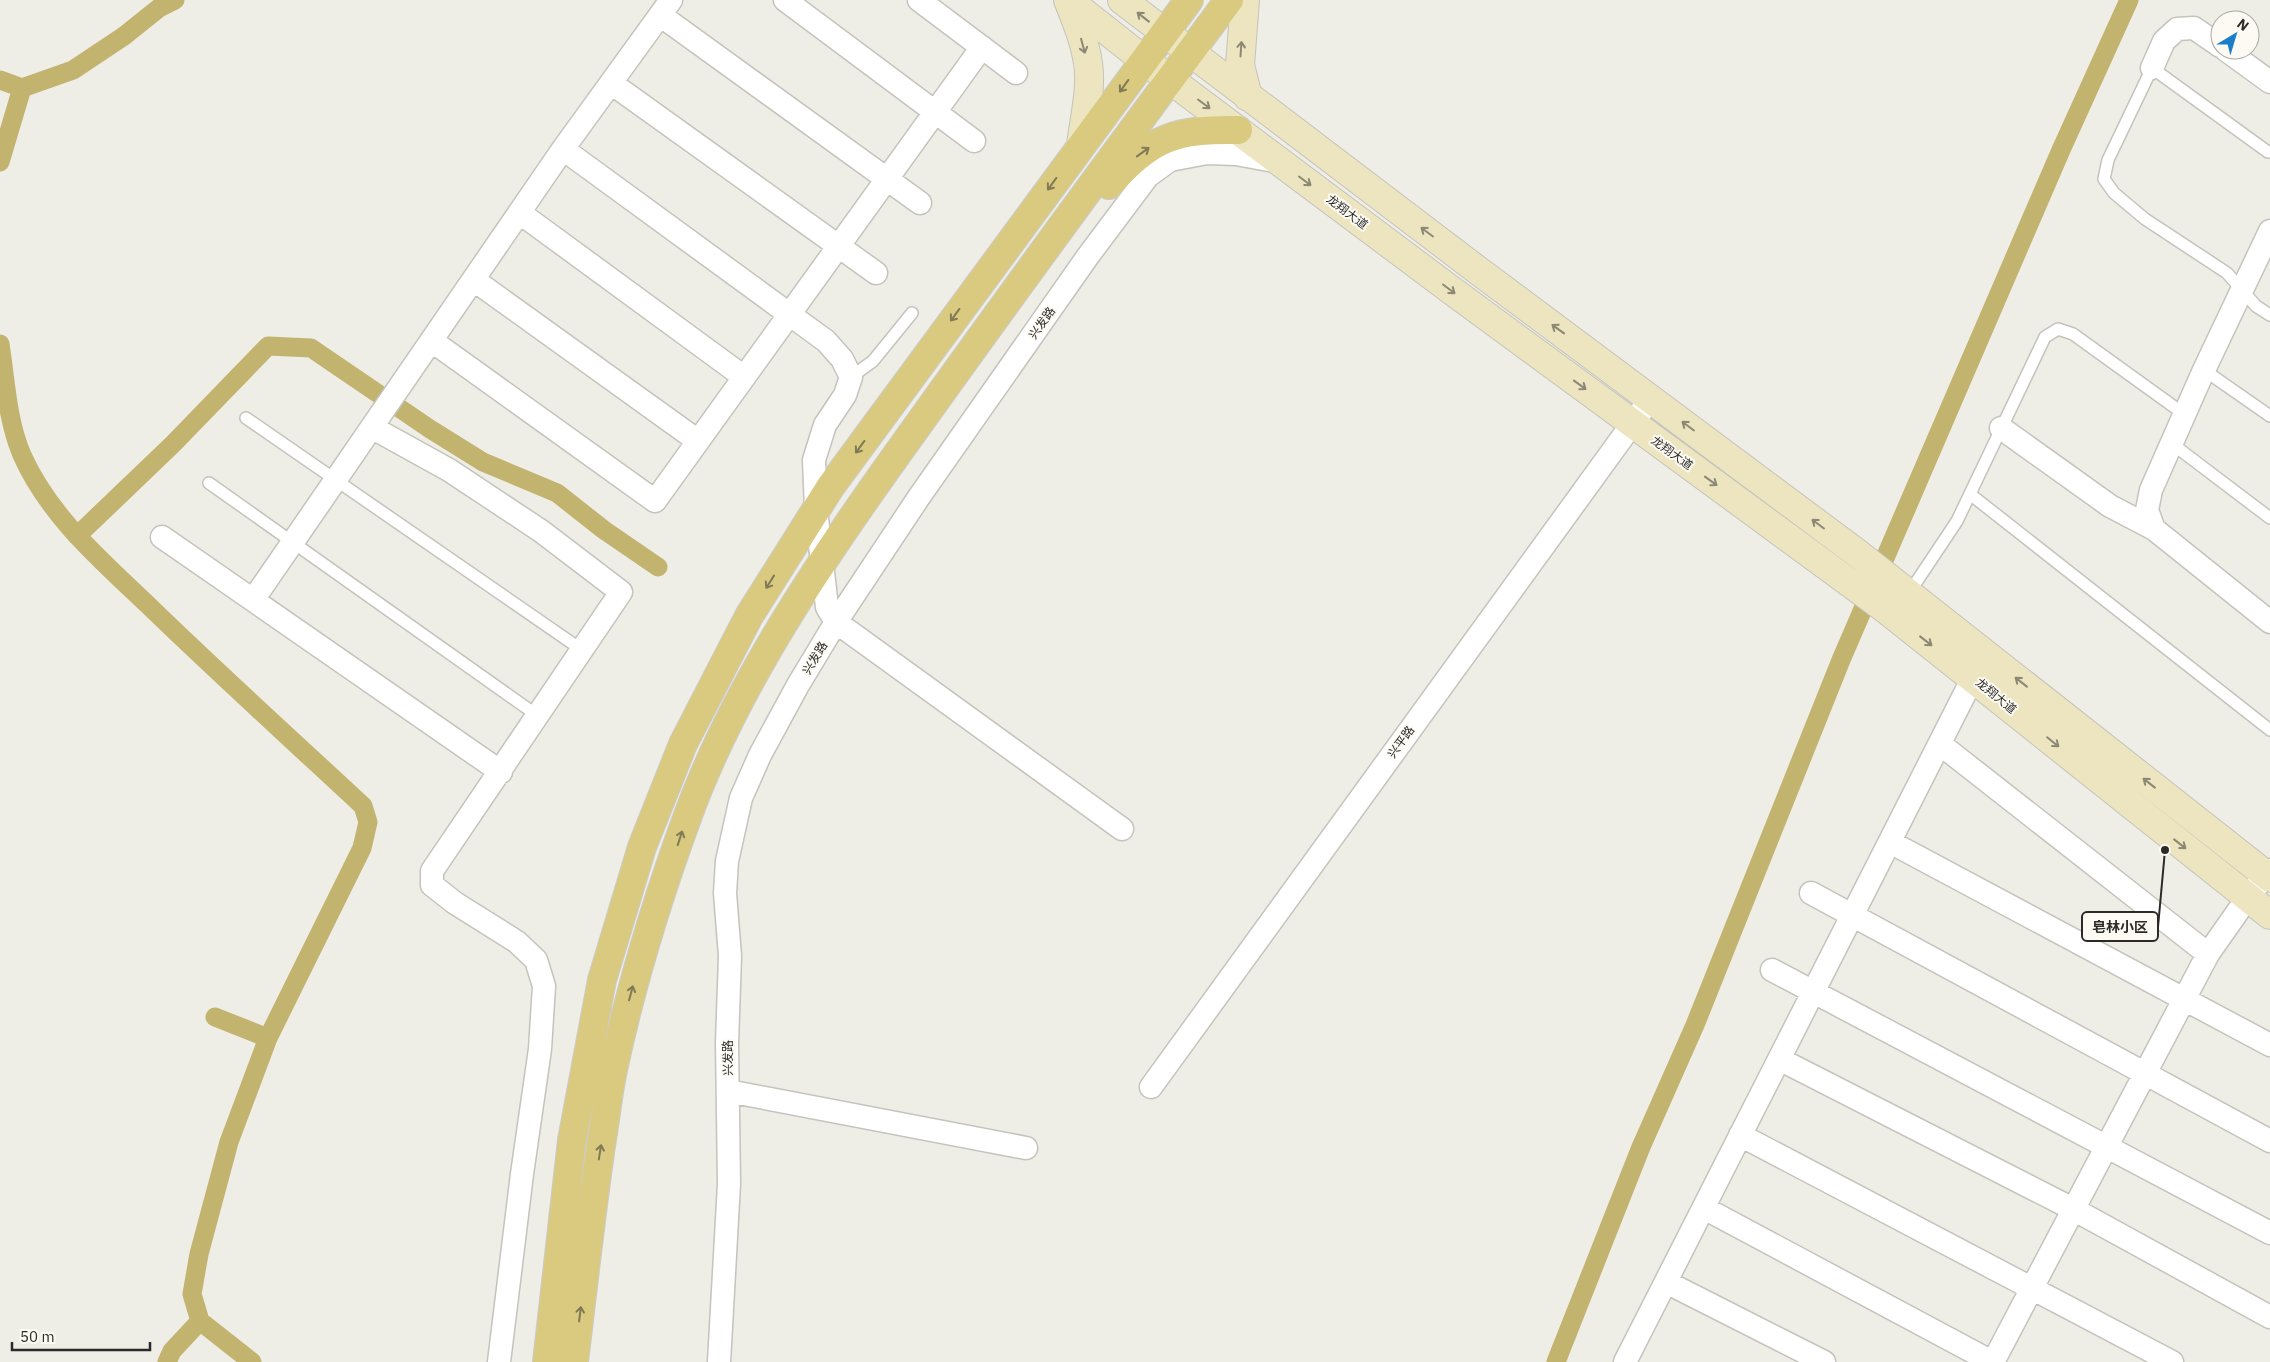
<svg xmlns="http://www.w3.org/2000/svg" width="2270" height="1362" font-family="'IBM Plex Sans','Noto Sans SC',sans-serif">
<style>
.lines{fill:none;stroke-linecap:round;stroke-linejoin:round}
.canal{stroke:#c2b36f;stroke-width:19}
.service-casing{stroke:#c4c3bc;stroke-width:14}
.minor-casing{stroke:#c4c3bc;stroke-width:25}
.secondary-casing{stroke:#c4c3bc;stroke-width:30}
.primary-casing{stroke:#cccccb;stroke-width:30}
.service{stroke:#fff;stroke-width:11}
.minor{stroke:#fff;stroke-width:22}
.secondary{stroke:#ece5c0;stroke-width:28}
.primary{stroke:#d9ca80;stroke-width:28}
.oneway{stroke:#8c8874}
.oneway2{stroke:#827a54}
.labels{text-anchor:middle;stroke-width:4;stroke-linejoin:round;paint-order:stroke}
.street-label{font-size:12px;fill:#2b2a28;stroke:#fcfaf3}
.leader{fill:none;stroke:#2b2a28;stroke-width:2}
.callout-dot{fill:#2b2a28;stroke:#fcfaf3;stroke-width:2}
.callout{fill:#fcfaf3;stroke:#2b2a28;stroke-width:2}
.callout-label{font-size:14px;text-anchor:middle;font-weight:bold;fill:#2b2a28}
</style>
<rect width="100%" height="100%" fill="#eeede6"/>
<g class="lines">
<path class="canal" d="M0 80 22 88 73 70 124 36 159 8 175 0
M0 162 22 88
M0 344C6 382 7 420 22 455 49 516 101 560 148 605 218 673 291 739 363 806L368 822 362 848 268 1038 229 1142 199 1254 192 1294 200 1321 252 1362
M77 536 173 444 268 346 311 348 430 429 483 462 557 493 604 530 658 567
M215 1017 268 1038
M167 1362 172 1351 200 1321
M1556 1362 1641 1147 1695 1025 1841 660 2061 150 2129 0"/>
<defs>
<path id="service" d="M2268 152 2152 68 2108 160 2104 179 2114 193 2145 219 2227 273 2256 306 2270 315
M2204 370 2270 416
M851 377 873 361 912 313
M246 418 582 650
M2171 443 2270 518
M209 483 538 716
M1970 494 2270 730
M1909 593 1957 521 2045 337 2058 329 2073 334 2184 414"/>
<path id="minor" d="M785 0 974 141
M919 0 1016 73
M660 15 920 203
M2226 50 2270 82
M2152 68 2164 41 2177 29 2194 28 2220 46
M611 83 876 273
M563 149 826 341 842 359 851 377 845 395 825 425 814 460 816 509 827 607 836 622 1122 829
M520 213 744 377
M2270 231 2204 370 2151 490 2147 510 2154 529 2270 622
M474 280 698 441
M432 341 655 501 982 47
M373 428 449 470 541 531 621 592 432 871V885L455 903 517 942 536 960 544 986 540 1049 522 1174 499 1362
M2001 428 2110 506 2154 529
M162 537 501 772
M253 600 563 149 671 0
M1940 744 2208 954
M1890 842 2270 1045
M1811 893 2270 1141
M1772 970 2270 1233
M1779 1059 2073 1209 2270 1317
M1151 1087 1651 398
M728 1091 1026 1148
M1740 1135 2172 1362
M1704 1208 1992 1362
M1666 1282 1824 1362
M719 1362 729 1184 727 1043 730 956 725 893 727 861 741 798 760 755 798 685 836 622 919 497 1088 256 1148 176 1170 160 1207 153 1236 154 1280 162
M1625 1362 1980 664
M1993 1362 2208 954 2248 897 2270 870"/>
<path id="secondary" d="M1068 0 1144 60 1451 290 1888 611 2270 915
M1068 0C1076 20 1085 42 1088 63 1092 89 1084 119 1081 145
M1122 0 1480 272 1857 553 2270 878
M1245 0 1240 65 1248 97"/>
<path id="primary" d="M1109 185C1150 137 1177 129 1238 130
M547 1362 572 1140 602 980 642 847 683 744 749 616 831 486 1189 0
M574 1362C583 1288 591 1213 602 1139 606 1116 608 1093 613 1070 631 985 657 900 687 818 741 669 844 528 936 400 1032 266 1130 133 1229 0"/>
</defs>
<use href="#service" class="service-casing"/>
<use href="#minor" class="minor-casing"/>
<use href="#secondary" class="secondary-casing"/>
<use href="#primary" class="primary-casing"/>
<use href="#service" class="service"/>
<use href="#minor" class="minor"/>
<use href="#secondary" class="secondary"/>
<use href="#primary" class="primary"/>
</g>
<defs><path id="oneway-shaft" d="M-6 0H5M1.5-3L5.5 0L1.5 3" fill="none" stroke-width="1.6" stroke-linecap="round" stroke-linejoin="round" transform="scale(1.25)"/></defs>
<g class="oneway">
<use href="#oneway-shaft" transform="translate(1143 17) rotate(-142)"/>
<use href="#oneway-shaft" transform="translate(1083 46) rotate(75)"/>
<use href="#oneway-shaft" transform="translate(1241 49) rotate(-86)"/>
<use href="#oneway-shaft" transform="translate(1204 104) rotate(37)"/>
<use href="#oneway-shaft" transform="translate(1305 181) rotate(37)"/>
<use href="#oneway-shaft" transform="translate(1427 232) rotate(-143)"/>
<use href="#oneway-shaft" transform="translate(1449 289) rotate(37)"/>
<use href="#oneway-shaft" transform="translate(1558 329) rotate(-144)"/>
<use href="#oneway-shaft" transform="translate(1580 385) rotate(36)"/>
<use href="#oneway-shaft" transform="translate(1688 426) rotate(-143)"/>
<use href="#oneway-shaft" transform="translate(1711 481) rotate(36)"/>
<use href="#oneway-shaft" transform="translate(1818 524) rotate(-143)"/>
<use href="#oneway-shaft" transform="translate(1926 641) rotate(38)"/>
<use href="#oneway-shaft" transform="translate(2021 682) rotate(-142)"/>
<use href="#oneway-shaft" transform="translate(2053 742) rotate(39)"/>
<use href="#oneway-shaft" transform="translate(2149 783) rotate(-142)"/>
<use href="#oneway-shaft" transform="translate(2180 844) rotate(38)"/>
</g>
<g class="oneway2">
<use href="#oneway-shaft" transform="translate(1124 86) rotate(126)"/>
<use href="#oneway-shaft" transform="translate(1143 152) rotate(-36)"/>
<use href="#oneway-shaft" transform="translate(1052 184) rotate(126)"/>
<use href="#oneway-shaft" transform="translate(955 315) rotate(126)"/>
<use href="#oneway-shaft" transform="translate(860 447) rotate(126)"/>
<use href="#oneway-shaft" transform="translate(770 582) rotate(122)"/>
<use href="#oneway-shaft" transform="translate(680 838) rotate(-72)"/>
<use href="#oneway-shaft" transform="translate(631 993) rotate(-75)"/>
<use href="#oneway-shaft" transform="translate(600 1152) rotate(-81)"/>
<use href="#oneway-shaft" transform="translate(580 1314) rotate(-83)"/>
</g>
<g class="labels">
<g class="street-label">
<text transform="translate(1347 212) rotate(37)" y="4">龙翔大道</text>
<text transform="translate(1042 323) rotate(-55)" y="4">兴发路</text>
<text transform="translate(1672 453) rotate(36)" y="4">龙翔大道</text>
<text transform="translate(815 658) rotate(-59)" y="4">兴发路</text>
<text transform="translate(1996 696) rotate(39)" y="4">龙翔大道</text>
<text transform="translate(1401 742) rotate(-54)" y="4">兴平路</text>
<text transform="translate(728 1058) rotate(-90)" y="4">兴发路</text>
</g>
</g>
<path class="leader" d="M2165 850L2158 927"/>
<circle class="callout-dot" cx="2165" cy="850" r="5"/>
<rect class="callout" x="2082" y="912" width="76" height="29" rx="5"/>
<g class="callout-label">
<text x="2120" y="932">皂林小区</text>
</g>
<g transform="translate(2235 35) rotate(38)"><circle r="24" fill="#fcfaf3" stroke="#a8a7a2"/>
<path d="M0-4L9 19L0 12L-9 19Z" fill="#1b7eca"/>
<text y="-8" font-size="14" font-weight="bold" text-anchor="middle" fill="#2b2a28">N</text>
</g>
<path d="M12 1342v8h138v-8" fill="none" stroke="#2b2a28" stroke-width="2.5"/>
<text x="20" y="1342" font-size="15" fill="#2b2a28" stroke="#fcfaf3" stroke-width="4" paint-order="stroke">50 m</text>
</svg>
